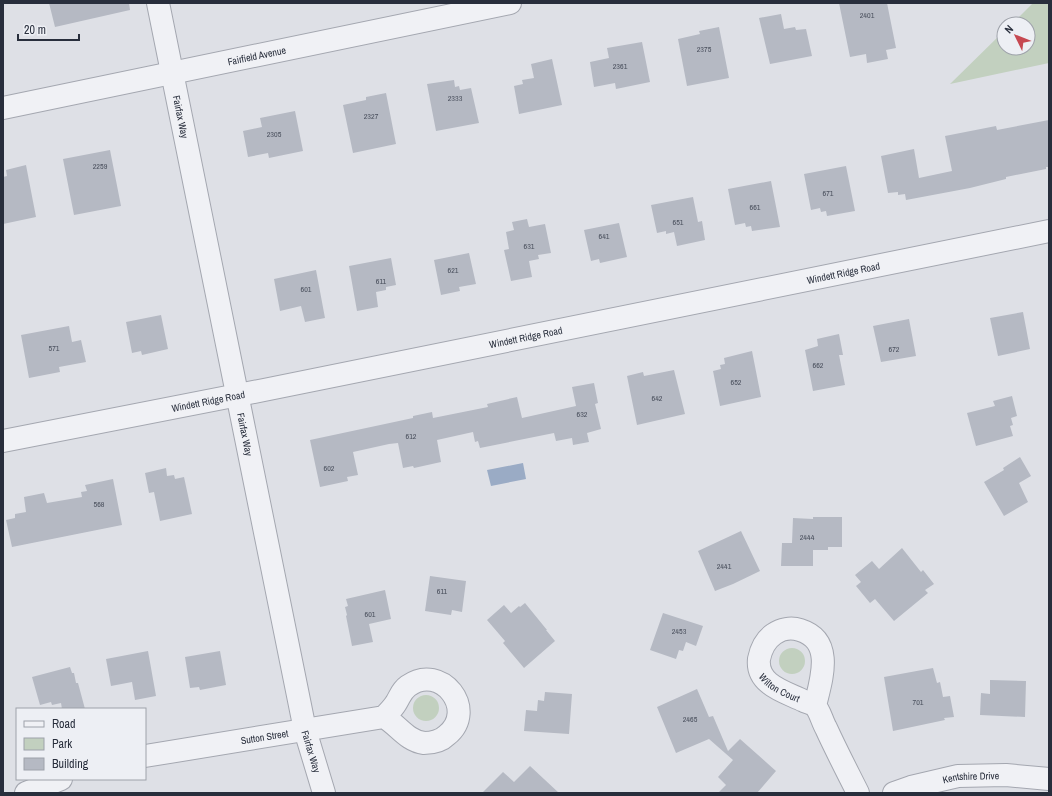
<svg xmlns="http://www.w3.org/2000/svg" width="1052" height="796" font-family="'Archivo Narrow',sans-serif">
<style>
.green{fill:#c2d0bf}
.water{fill:#9aabc5}
.building{fill:#b5b9c3}
.lines{fill:none;stroke-linecap:round;stroke-linejoin:round}
.street-casing{stroke:#a4a7b0;stroke-width:24}
.street{stroke:#f0f1f5;stroke-width:22}
.labels{text-anchor:middle;stroke-width:3;stroke-linejoin:round;paint-order:stroke}
.number-label{font-size:8px;fill:#4b515e}
.street-label{font-size:10px;fill:#282e3c;stroke:#edeff4}
</style>
<rect width="100%" height="100%" fill="#dee0e6"/>
<path class="green" d="M1033 3H1049V63L950 84 1004 31V48H1028V24H1012Z
M779 661a13 13 0 1 1 26 0a13 13 0 1 1-26 0Z
M413 708a13 13 0 1 1 26 0a13 13 0 1 1-26 0Z"/>
<path class="water" d="M523 463 526 479 491 486 487 470Z"/>
<path class="building" d="M49 3H129L130 10 55 27Z
M839 3H887L896 48 886 50 888 59 867 63 866 54 850 57Z
M781 14 784 29 795 27 796 30 806 29 812 56 770 64 759 18Z
M719 27 729 78 687 86 678 39 700 34 699 31Z
M642 42 650 82 616 89 615 83 594 87 590 62 609 58 607 48Z
M552 59 562 105 519 114 514 86 523 84 522 80 534 78 531 64Z
M454 80 455 87 459 86 460 90 471 88 479 123 436 131 427 84Z
M386 93 396 144 353 153 343 105 366 100V97Z
M295 111 303 151 269 158 268 153 248 157 243 131 262 127 260 118Z
M1049 120V167H1046V169L1006 177V179L970 188 906 200 905 194 898 195V192L888 193 881 156 914 149 919 178 952 171 945 136 996 126 997 130Z
M110 150 121 206 74 215 63 159Z
M26 165 36 217 3 224V177L7 176 6 170Z
M846 166 855 211 827 216 826 211 821 212 820 208 811 210 804 174Z
M771 181 780 227 752 231 751 226 746 227 745 223 735 225 728 189Z
M693 197 698 222 702 221 705 240 677 246 674 232 666 234V231L657 233 651 205Z
M527 219 529 227 545 224 551 253 538 255 539 259 529 261 532 277 511 281 504 250 509 249 506 232 514 230 512 222Z
M619 223 627 257 600 263 599 259 591 261 584 230Z
M469 253 476 284 459 287 460 291 441 295 434 260Z
M391 258 396 285 386 287V290L376 292 378 307 357 311 349 266Z
M316 270 325 318 305 322 301 306 280 311 274 279Z
M1023 312 1030 349 998 356 990 318Z
M161 315 168 349 142 355 141 351 132 353 126 322Z
M909 319 916 356 881 362 873 326Z
M69 326 72 342 81 340 86 362 59 367 60 372 29 378 21 335Z
M839 334 843 355H839L845 385 813 391 805 350 818 346 817 339Z
M752 351 761 397 720 406 713 371 721 369 720 365 725 364 724 358Z
M674 370 685 414 637 425 627 376 643 372 644 376Z
M594 383 598 403 595 404 601 429 587 433 589 442 573 445 572 438 556 441 554 433 480 448 478 441 475 442 473 432 437 440 441 462 414 468 413 466 403 468 398 443 389 444 353 452 358 475 347 477 348 481 320 487 310 440 413 418V416L432 412 433 418 488 407 487 404 517 397 522 418 576 406 572 387Z
M1012 396 1017 416 1011 418 1013 425 1010 426 1013 436 976 446 967 413 995 406 993 401Z
M1020 457 1031 476 1019 483 1028 502 1004 516 984 482 1004 470 1003 468Z
M166 468 167 476 174 475 175 479 184 477 192 514 160 521 154 492 149 493 145 473Z
M113 479 122 525 12 547 6 520 15 518V514L26 512 24 497 44 493 47 503 82 497 81 492 87 491 85 485Z
M813 517H842V547H828V550H813V566H781L782 543H792L793 518 813 519Z
M741 531 760 571 733 584 715 591 698 551Z
M902 548 921 572 923 570 934 584 925 590 928 593 894 621 875 599 870 603 856 586 861 582 855 575 872 561 879 569Z
M430 576 466 581 462 612 452 610 451 615 425 611Z
M385 590 391 619 369 624 373 642 352 646 346 616 347 615 345 607 348 606 346 599Z
M525 603 547 630H546L555 641 524 668 503 643 505 641 487 620 504 605 511 613 519 606 520 607Z
M663 613 703 626 696 646 686 642 683 651 679 650 676 659 650 650Z
M148 651 156 696 135 700 132 682 111 686 106 659Z
M220 651 226 685 200 690 199 687 190 688 185 657Z
M70 667 72 673H74L76 683H78L85 709H62L61 703 52 705 51 702 40 705 32 677Z
M933 668 937 683 940 682 943 697 950 696 954 717 944 718 945 720 893 731 884 677Z
M990 680 1026 681 1025 717 980 715 981 693 990 694Z
M697 689 709 717 713 716 728 751 740 739 776 771 757 793H718L726 785 718 777 733 760 709 739 676 753 657 707Z
M545 692 572 694 569 734 524 731 526 710 537 711 538 700 544 701Z
M530 766 559 793H482L503 772 514 782Z"/>
<g class="lines">
<defs>
<g id="street">
<path id="s1" d="M158 3 305 730 324 793"/>
<path id="s2" d="M3 108 510 3"/>
<path id="s3" d="M3 441 264 390 1049 231"/>
<path id="s4" d="M815 706C821 680 835 641 800 630 791 627 781 629 774 634 765 640 761 649 759 659 756 685 786 692 804 701 807 702 813 704 815 706 820 711 822 721 826 728 836 750 847 771 858 793"/>
<path id="s5" d="M145 756 384 717C398 725 407 741 424 743 432 743 441 741 447 735 478 710 441 662 408 686 401 691 400 697 396 703 393 708 388 713 384 717"/>
<path d="M26 793 61 779"/>
<path id="s6" d="M894 793 911 787 958 776 1006 775 1049 779"/>
</g>
</defs>
<use href="#street" class="street-casing"/>
<use href="#street" class="street"/>
</g>
<g class="labels">
<g class="number-label">
<text x="867" y="18">2401</text>
<text x="704" y="52">2375</text>
<text x="620" y="69">2361</text>
<text x="455" y="101">2333</text>
<text x="371" y="119">2327</text>
<text x="274" y="137">2305</text>
<text x="100" y="169">2259</text>
<text x="828" y="196">671</text>
<text x="755" y="210">661</text>
<text x="678" y="225">651</text>
<text x="604" y="239">641</text>
<text x="529" y="249">631</text>
<text x="453" y="273">621</text>
<text x="381" y="284">611</text>
<text x="306" y="292">601</text>
<text x="54" y="351">571</text>
<text x="894" y="352">672</text>
<text x="818" y="368">662</text>
<text x="736" y="385">652</text>
<text x="657" y="401">642</text>
<text x="582" y="417">632</text>
<text x="411" y="439">612</text>
<text x="329" y="471">602</text>
<text x="99" y="507">568</text>
<text x="807" y="540">2444</text>
<text x="724" y="569">2441</text>
<text x="442" y="594">611</text>
<text x="370" y="617">601</text>
<text x="679" y="634">2453</text>
<text x="918" y="705">701</text>
<text x="690" y="722">2465</text>
</g>
<g class="street-label">
<text dy="4" stroke="none"><textPath href="#s2" startOffset="259">Fairfield Avenue</textPath></text>
<text dy="4" stroke="none"><textPath href="#s1" startOffset="116">Fairfax Way</textPath></text>
<text dy="4" stroke="none"><textPath href="#s3" startOffset="857">Windett Ridge Road</textPath></text>
<text dy="4" stroke="none"><textPath href="#s3" startOffset="533">Windett Ridge Road</textPath></text>
<text dy="4" stroke="none"><textPath href="#s3" startOffset="209">Windett Ridge Road</textPath></text>
<text dy="4" stroke="none"><textPath href="#s1" startOffset="440">Fairfax Way</textPath></text>
<text dy="4" stroke="none"><textPath href="#s4" startOffset="183">Wilton Court</textPath></text>
<text dy="4" stroke="none"><textPath href="#s5" startOffset="121">Sutton Street</textPath></text>
<text dy="4" stroke="none"><textPath href="#s1" startOffset="764">Fairfax Way</textPath></text>
<text dy="4" stroke="none"><textPath href="#s6" startOffset="79">Kentshire Drive</textPath></text>
</g>
</g>
<rect width="1052" height="796" fill="none" stroke="#282e3c" stroke-width="8"/>
<rect x="16" y="708" width="130" height="72" fill="#edeff4" stroke="#9ea2aa"/>
<rect x="24" y="721" width="20" height="6" fill="#f0f1f5" stroke="#9ea2aa"/>
<text x="52" y="728" font-size="12" fill="#282e3c">Road</text>
<rect x="24" y="738" width="20" height="12" fill="#c2d0bf" stroke="#9ea2aa"/>
<text x="52" y="748" font-size="12" fill="#282e3c">Park</text>
<rect x="24" y="758" width="20" height="12" fill="#b5b9c3" stroke="#9ea2aa"/>
<text x="52" y="768" font-size="12" fill="#282e3c">Building</text>
<g transform="translate(1016 36) rotate(313)"><circle r="19" fill="#edeff4" stroke="#9ea2aa"/>
<path d="M0-3L7 15L0 10L-7 15Z" fill="#c64851"/>
<text y="-6" font-size="11" font-weight="bold" text-anchor="middle" fill="#282e3c">N</text>
</g>
<path d="M18 34v6h61v-6" fill="none" stroke="#282e3c" stroke-width="2"/>
<text x="24" y="34" font-size="12" fill="#282e3c" stroke="#edeff4" stroke-width="3" paint-order="stroke">20 m</text>
</svg>
